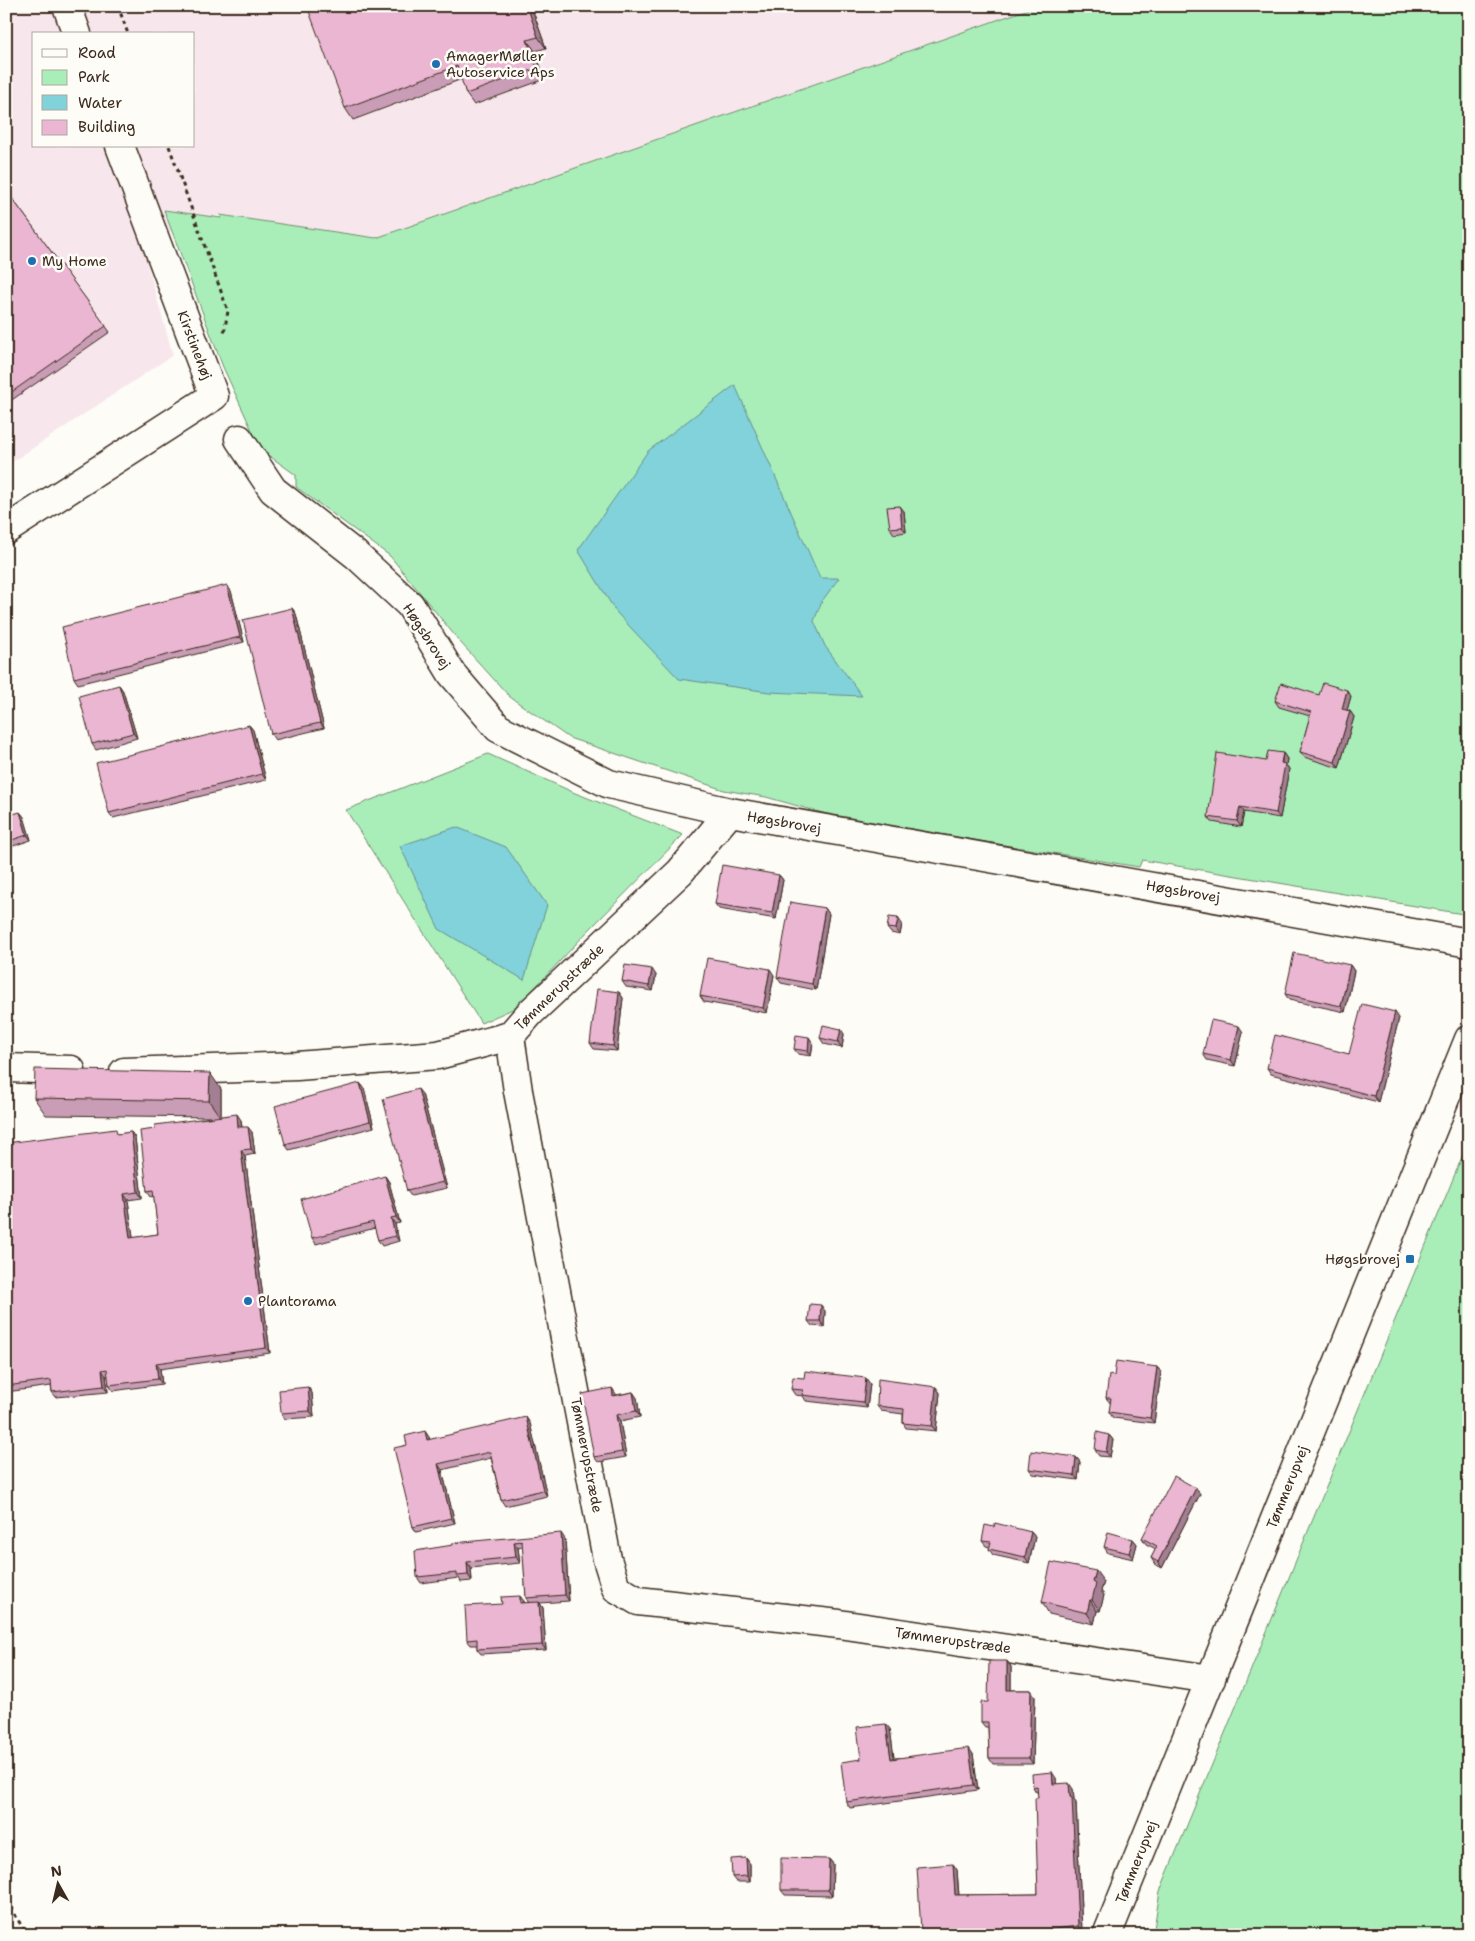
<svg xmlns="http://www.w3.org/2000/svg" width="1475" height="1941" font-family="'Shantell Sans',sans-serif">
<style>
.built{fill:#f7e7ec;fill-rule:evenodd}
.green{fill:#a9eeb9;stroke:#728c6c}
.water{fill:#81d2da;stroke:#658f8f}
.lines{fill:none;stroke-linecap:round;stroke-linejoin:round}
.minor-casing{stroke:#3b2a1e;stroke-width:31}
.path{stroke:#3b2a1e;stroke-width:3;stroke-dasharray:4 4;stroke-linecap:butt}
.minor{stroke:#fdfcf7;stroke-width:28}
.wall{fill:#c99db5;stroke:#3b2a1e}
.shaded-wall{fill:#a47f93;stroke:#3b2a1e}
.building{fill:#eab6d2;stroke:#3b2a1e}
.poi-dot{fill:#1f6fb2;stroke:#fdfcf7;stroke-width:2}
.labels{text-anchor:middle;stroke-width:5;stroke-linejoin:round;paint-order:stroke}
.poi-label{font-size:14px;fill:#3b2a1e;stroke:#fdfcf7;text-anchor:start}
.street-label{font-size:14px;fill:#3b2a1e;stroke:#fdfcf7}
</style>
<rect width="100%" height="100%" fill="#fdfcf7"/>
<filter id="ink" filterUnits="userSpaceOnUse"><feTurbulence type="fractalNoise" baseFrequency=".02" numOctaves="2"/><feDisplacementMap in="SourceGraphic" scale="10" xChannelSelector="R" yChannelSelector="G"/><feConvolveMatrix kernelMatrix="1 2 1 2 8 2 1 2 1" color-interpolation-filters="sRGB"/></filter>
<g filter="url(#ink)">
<path class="built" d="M6 6H1107L379 242 220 215 141 242 173 355 6 466ZM34 34H194V146H34Z"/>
<path class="green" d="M1037 6H1469V915L1142 860 1139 867 844 819 766 797 724 790 569 738 510 697 460 642 390 556 296 487V475L261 450 223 367 164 210 221 218 220 215 376 238Z
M488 754 575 793 683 835 588 931 517 1007 481 1023 346 810Z
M1469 1140V1935H1153L1160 1891Z"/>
<path class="water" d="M735 385 820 578H839L822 601 814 621 825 646 862 696 769 692 679 679 616 612 578 550 648 451Z
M456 827 506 847 547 905 524 980 439 929 400 846Z"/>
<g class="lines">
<defs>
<path id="minor" d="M67 6 77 34
M239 439 273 490 356 555 410 605 452 674 498 728 609 784 730 812 1469 943
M6 530 214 396 120 146
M730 812 680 872 530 1013 510 1036 518 1091 607 1559 616 1588 638 1601 839 1624 1211 1679
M6 1068 71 1070
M124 1072 297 1066 438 1055 510 1036
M1107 1935 1469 1039"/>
</defs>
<use href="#minor" class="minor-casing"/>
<path class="path" d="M118 6 128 34
M169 146 228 311 224 333
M6 1900 27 1935"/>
<use href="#minor" class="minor"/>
</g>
<path class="wall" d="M531 6 546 48 535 51 545 79 474 105 466 94 462 79 353 120 345 108Z
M685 6H701L688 11Z
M6 190 110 332 6 404Z
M904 511 906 532 894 534 890 528Z
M231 591 244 642 78 684 74 678Z
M292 608 296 614 324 728 275 740 271 734Z
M119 685 123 691 137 738 96 750 92 744Z
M1319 695 1351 696 1347 710 1350 711 1354 717 1339 768 1304 757 1300 752 1310 716 1279 707 1275 701Z
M249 725 253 730 266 780 113 818 109 813Z
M1283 753 1287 759 1286 765 1289 769 1280 818 1244 812 1241 827 1212 822 1208 817 1266 761Z
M20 812 24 817 31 840 13 846 9 841Z
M779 875 783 880 776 919 719 909 715 904Z
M825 908 829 914 816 990 781 983 777 977Z
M898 918 902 924 900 935 891 933 887 928Z
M1350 965 1354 971 1345 1012 1289 1000 1285 994Z
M656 975 653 991 626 987 622 981Z
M774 975 767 1013 704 1002 700 996Z
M619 992 623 998 617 1051 594 1049 590 1043Z
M1399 1018 1378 1102 1271 1074 1267 1068 1349 1054Z
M1243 1032 1235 1066 1207 1060 1203 1054Z
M844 1034 842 1048 824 1044 820 1038Z
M813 1043 811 1056 798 1054 794 1049Z
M360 1083 364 1088 374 1127 289 1150 285 1144Z
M221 1089V1116L241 1120 242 1127 252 1132 255 1154 245 1156 270 1353 160 1369 162 1384 113 1391 109 1385 108 1376H106L108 1392 56 1397 52 1392 51 1386 6 1392V1143L120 1134 131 1132 135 1138 142 1198 128 1200 133 1238 158 1234 154 1196 151 1197 147 1191 155 1129 211 1117 46 1115 34 1098Z
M422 1094 447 1188 411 1196 407 1191Z
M385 1176 389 1182 400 1223 395 1224 399 1241 382 1246 378 1240 375 1228 316 1244 312 1238Z
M825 1311 824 1327 812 1326 808 1321Z
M1157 1367 1161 1372 1154 1423 1113 1418 1109 1412 1111 1404 1106 1398 1114 1376Z
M804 1378 870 1384 867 1408 806 1401 803 1396 795 1395 791 1389Z
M308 1387 312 1393 314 1417 285 1419 281 1413Z
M936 1387 940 1393 936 1431 906 1428 903 1423V1414L881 1411 877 1406Z
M612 1388 616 1395 633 1392 637 1398 640 1417 620 1421 626 1457 598 1462 594 1457Z
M530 1423 547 1496 505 1506 501 1500 491 1458 442 1470 455 1523 416 1532 413 1527 407 1445 429 1437 430 1440Z
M1109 1435 1113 1440 1110 1457 1099 1456 1095 1450Z
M1076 1457 1080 1462 1078 1480 1033 1474 1029 1469Z
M1196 1488 1200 1494 1162 1568 1155 1564 1151 1558 1156 1549 1146 1544 1142 1538Z
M994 1527 1031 1532 1035 1537 1029 1563 993 1555 989 1549 990 1547 986 1546 982 1541Z
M565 1539 569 1601 540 1603 543 1608 546 1650 481 1654 477 1649V1645H471L467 1640 502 1604 524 1601V1603H529L526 1598 523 1547 518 1548 520 1563 471 1568 472 1581 461 1582 459 1578 421 1583 417 1577 453 1545Z
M1133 1539 1137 1544 1133 1559 1108 1553 1104 1547Z
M1104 1582 1101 1591 1104 1595 1100 1611H1097L1094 1624 1049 1614 1042 1602Z
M1007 1661 1011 1667V1690H1031L1035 1696 1033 1764H993L989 1758 988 1727H985L981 1722 988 1702Z
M890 1729 894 1758 973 1754 978 1790 850 1808 846 1802 861 1759Z
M1056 1778V1784L1073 1789 1074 1800 1076 1803 1082 1931 1057 1935H923L921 1931 953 1864 957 1870 959 1895 1038 1894V1792H1036L1033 1787Z
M746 1858 750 1864V1882H736L732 1877Z
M829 1859 833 1864 832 1896 785 1895 781 1890Z"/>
<path class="shaded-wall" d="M527 6H531L546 48 538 37Z
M527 40 535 51 545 79 537 68Z
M900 506 904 511 906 532 902 527Z
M227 585 231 591 244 642 240 637Z
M292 608 296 614 324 728 320 723Z
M119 685 123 691 137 738 133 733Z
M1347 690 1351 696 1346 714 1342 709Z
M1350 711 1354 717 1339 768 1335 762Z
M249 725 253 730 266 780 262 774Z
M1283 753 1287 759 1286 765 1289 769 1280 818 1276 813Z
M1240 807 1244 812 1241 827 1237 821Z
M20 812 24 817 31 840 27 835Z
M779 875 783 880 776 919 772 913Z
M825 908 829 914 816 990 812 984Z
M898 918 902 924 900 935 896 929Z
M1350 965 1354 971 1345 1012 1341 1006Z
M652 969 656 975 653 991 649 986Z
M770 969 774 975 767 1013 763 1008Z
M619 992 623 998 617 1051 613 1046Z
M1395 1012 1399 1018 1378 1102 1374 1096Z
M1239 1026 1243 1032 1235 1066 1231 1060Z
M841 1029 844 1034 842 1048 838 1042Z
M809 1037 813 1043 811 1056 808 1051Z
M210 1073 221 1089V1118L209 1101Z
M360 1083 364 1088 374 1127 370 1121Z
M418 1089 422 1094 447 1188 443 1182Z
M237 1114 241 1120 242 1133 238 1127Z
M248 1127 252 1132 255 1154 251 1149Z
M131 1132 135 1138 142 1198 138 1192Z
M241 1150 245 1156 270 1353 266 1348Z
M385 1176 389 1182 400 1223 396 1217Z
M124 1194 128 1200 134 1244 130 1238Z
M391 1218 395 1224 399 1241 395 1236Z
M821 1305 825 1311 824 1327 820 1321Z
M156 1363 160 1369 162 1384 158 1379Z
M1157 1367 1161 1372 1154 1423 1150 1418Z
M102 1370 106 1376 108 1392 104 1386Z
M866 1378 870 1384 867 1408 863 1402Z
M308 1387 312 1393 314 1417 310 1411Z
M936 1387 940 1393 936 1431 932 1426Z
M612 1388 616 1394 617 1401 613 1396Z
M633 1392 637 1398 640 1417 636 1411Z
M616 1415 620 1421 626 1457 622 1452Z
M526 1417 530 1423 547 1496 543 1490Z
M425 1431 429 1437 431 1446 427 1440Z
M1109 1435 1113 1440 1110 1457 1106 1452Z
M1076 1457 1080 1462 1078 1480 1074 1475Z
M438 1464 442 1470 455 1523 451 1518Z
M1196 1488 1200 1494 1162 1568 1158 1562Z
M1031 1532 1035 1537 1029 1563 1025 1557Z
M561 1533 565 1539 569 1601 565 1595Z
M1133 1539 1137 1544 1133 1559 1129 1553Z
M514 1542 518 1548 520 1563 516 1557Z
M467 1562 471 1568 472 1581 468 1575Z
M1096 1571 1104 1582 1101 1591 1104 1595 1100 1611 1092 1600 1093 1582Z
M520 1596 524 1601V1609L520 1603Z
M1090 1600 1097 1611 1094 1624 1087 1613Z
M539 1602 543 1608 546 1650 542 1645Z
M1007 1661 1011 1667V1696L1007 1690Z
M1031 1690 1035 1696 1033 1764 1029 1758Z
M886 1724 890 1729 895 1765 891 1759Z
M969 1748 973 1754 978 1790 974 1785Z
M1052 1772 1056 1778 1057 1790 1053 1784Z
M1069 1783 1073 1789 1074 1800 1076 1803 1082 1931 1078 1926Z
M746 1858 750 1864V1882L747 1876Z
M829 1859 833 1864 832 1896 828 1890Z
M953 1864 957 1870 959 1900 955 1895Z"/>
<path class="building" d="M307 6H527L538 37 527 40 537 68 466 94 457 66 345 108Z
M6 190 106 326 6 396Z
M900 506 902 527 890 528 887 507Z
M227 585 240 637 74 678 62 627Z
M292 608 320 723 271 734 243 620Z
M1281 683 1319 695 1323 683 1347 690 1342 709 1350 711 1335 762 1300 752 1311 712 1275 701Z
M119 685 133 733 92 744 79 696Z
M249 725 262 774 109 813 96 763Z
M1268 751 1283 753 1281 763 1285 764 1276 813 1240 807 1237 821 1208 817 1217 753 1266 761Z
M20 812 27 835 9 841 6 833V816Z
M722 865 779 875 772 913 715 904Z
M790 902 825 908 812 984 777 977Z
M889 917 898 918 896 929 887 928Z
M1294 953 1350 965 1341 1006 1285 994Z
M707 958 770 969 763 1008 700 996Z
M625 965 652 969 649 986 622 981Z
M597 989 619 992 613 1046 590 1043Z
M1362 1004 1395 1012 1374 1096 1267 1068 1275 1035 1349 1054Z
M1211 1020 1239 1026 1231 1060 1203 1054Z
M823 1025 841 1029 838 1042 820 1038Z
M796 1035 809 1037 808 1051 794 1049Z
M35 1069 210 1073 209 1101 34 1098Z
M360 1083 370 1121 285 1144 275 1106Z
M418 1089 443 1182 407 1191 383 1099Z
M237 1114 238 1127H248L251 1149 241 1150 266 1348 156 1363 158 1379 109 1385 107 1369 102 1370 104 1386 52 1392 51 1380 6 1386V1143L116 1129 117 1134 131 1132 138 1192 124 1194 130 1238 158 1234 153 1190 147 1191 140 1131 155 1129V1125Z
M385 1176 396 1217 391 1218 395 1236 378 1240 373 1222 312 1238 301 1199Z
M810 1304 821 1305 820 1321H808Z
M1116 1361 1157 1367 1150 1418 1109 1412 1111 1398H1106L1109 1375 1114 1376Z
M805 1371 866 1378 863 1402 802 1395 803 1390 791 1389 793 1377 804 1378Z
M878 1379 936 1387 932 1426 903 1423 904 1409 877 1406Z
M308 1387 310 1411 281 1413 279 1390Z
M612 1388 613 1396 633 1392 636 1411 616 1415 622 1452 594 1457 582 1394Z
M526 1417 543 1490 501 1500 490 1452 438 1464 451 1518 413 1527 394 1448 407 1445 405 1436 425 1431 427 1440Z
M1097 1432 1109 1435 1106 1452 1095 1450Z
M1031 1451 1076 1457 1074 1475 1029 1469Z
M1174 1476 1196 1488 1158 1562 1151 1558 1157 1546 1142 1538Z
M995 1523 1031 1532 1025 1557 989 1549 991 1542 982 1541 985 1525 994 1527Z
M1108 1532 1133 1539 1129 1553 1104 1547Z
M561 1533 565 1595 526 1598 522 1541 514 1542 516 1557 467 1562 468 1575 457 1576V1573L417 1577 415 1551 453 1545V1543Z
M1051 1562 1096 1571 1093 1582 1096 1584 1092 1600H1090L1087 1613 1042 1602Z
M520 1596V1603L539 1602 542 1645 477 1649V1639L467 1640 465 1606 502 1604 501 1597Z
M989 1661H1007V1690H1031L1029 1758H989L988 1722H981V1702H988Z
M886 1724 891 1759 969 1748 974 1785 846 1802 841 1762 861 1759 857 1727Z
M1052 1772 1053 1784 1069 1783 1070 1797 1072 1798 1078 1926 1046 1930 921 1931 917 1867 953 1864 955 1895 1038 1894 1035 1798H1038L1037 1786 1033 1787 1032 1774Z
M746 1858 747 1876 732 1877 731 1859Z
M781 1858 829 1859 828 1890H781Z"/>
</g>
<g class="poi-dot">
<circle cx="436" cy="64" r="5"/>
<circle cx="32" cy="261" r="5"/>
<rect x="1405" y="1254" width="10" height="10" rx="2.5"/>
<circle cx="248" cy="1301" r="5"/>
</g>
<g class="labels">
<g class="poi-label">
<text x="446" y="61">AmagerMøller<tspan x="446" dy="16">Autoservice Aps</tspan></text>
<text x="42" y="266">My Home</text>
<text x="1400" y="1264" text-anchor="end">Høgsbrovej</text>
<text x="258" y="1306">Plantorama</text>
</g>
<g class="street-label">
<text transform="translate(195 345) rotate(69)" y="5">Kirstinehøj</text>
<text transform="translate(427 636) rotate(57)" y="5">Høgsbrovej</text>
<text transform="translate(784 822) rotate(10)" y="5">Høgsbrovej</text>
<text transform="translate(1183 891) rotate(10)" y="5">Høgsbrovej</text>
<text transform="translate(559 987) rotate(-44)" y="5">Tømmerupstræde</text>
<text transform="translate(587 1455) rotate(79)" y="5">Tømmerupstræde</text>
<text transform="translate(1287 1487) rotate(-68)" y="5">Tømmerupvej</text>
<text transform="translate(953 1640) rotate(8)" y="5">Tømmerupstræde</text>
<text transform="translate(1136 1862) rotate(-68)" y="5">Tømmerupvej</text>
</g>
</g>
<rect width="1475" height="1941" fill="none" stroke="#fdfcf7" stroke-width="25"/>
<rect x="12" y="12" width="1450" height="1916" fill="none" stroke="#3b2a1e" stroke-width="2" filter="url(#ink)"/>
<rect x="32" y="32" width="162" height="115" fill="#fdfcf7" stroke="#afa8a0"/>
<rect x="42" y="49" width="25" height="8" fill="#fdfcf7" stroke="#afa8a0"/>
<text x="78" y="58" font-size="15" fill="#3b2a1e">Road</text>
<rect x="42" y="70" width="25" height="15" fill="#a9eeb9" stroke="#afa8a0"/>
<text x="78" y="82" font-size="15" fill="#3b2a1e">Park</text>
<rect x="42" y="95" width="25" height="15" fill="#81d2da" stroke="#afa8a0"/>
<text x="78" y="108" font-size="15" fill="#3b2a1e">Water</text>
<rect x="42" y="120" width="25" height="15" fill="#eab6d2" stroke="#afa8a0"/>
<text x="78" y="132" font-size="15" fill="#3b2a1e">Building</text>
<g transform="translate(58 1884) rotate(352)" stroke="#fdfcf7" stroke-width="4" paint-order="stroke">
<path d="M0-4L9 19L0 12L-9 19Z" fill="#3b2a1e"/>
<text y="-8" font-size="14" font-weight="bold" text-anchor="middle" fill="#3b2a1e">N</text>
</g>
</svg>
